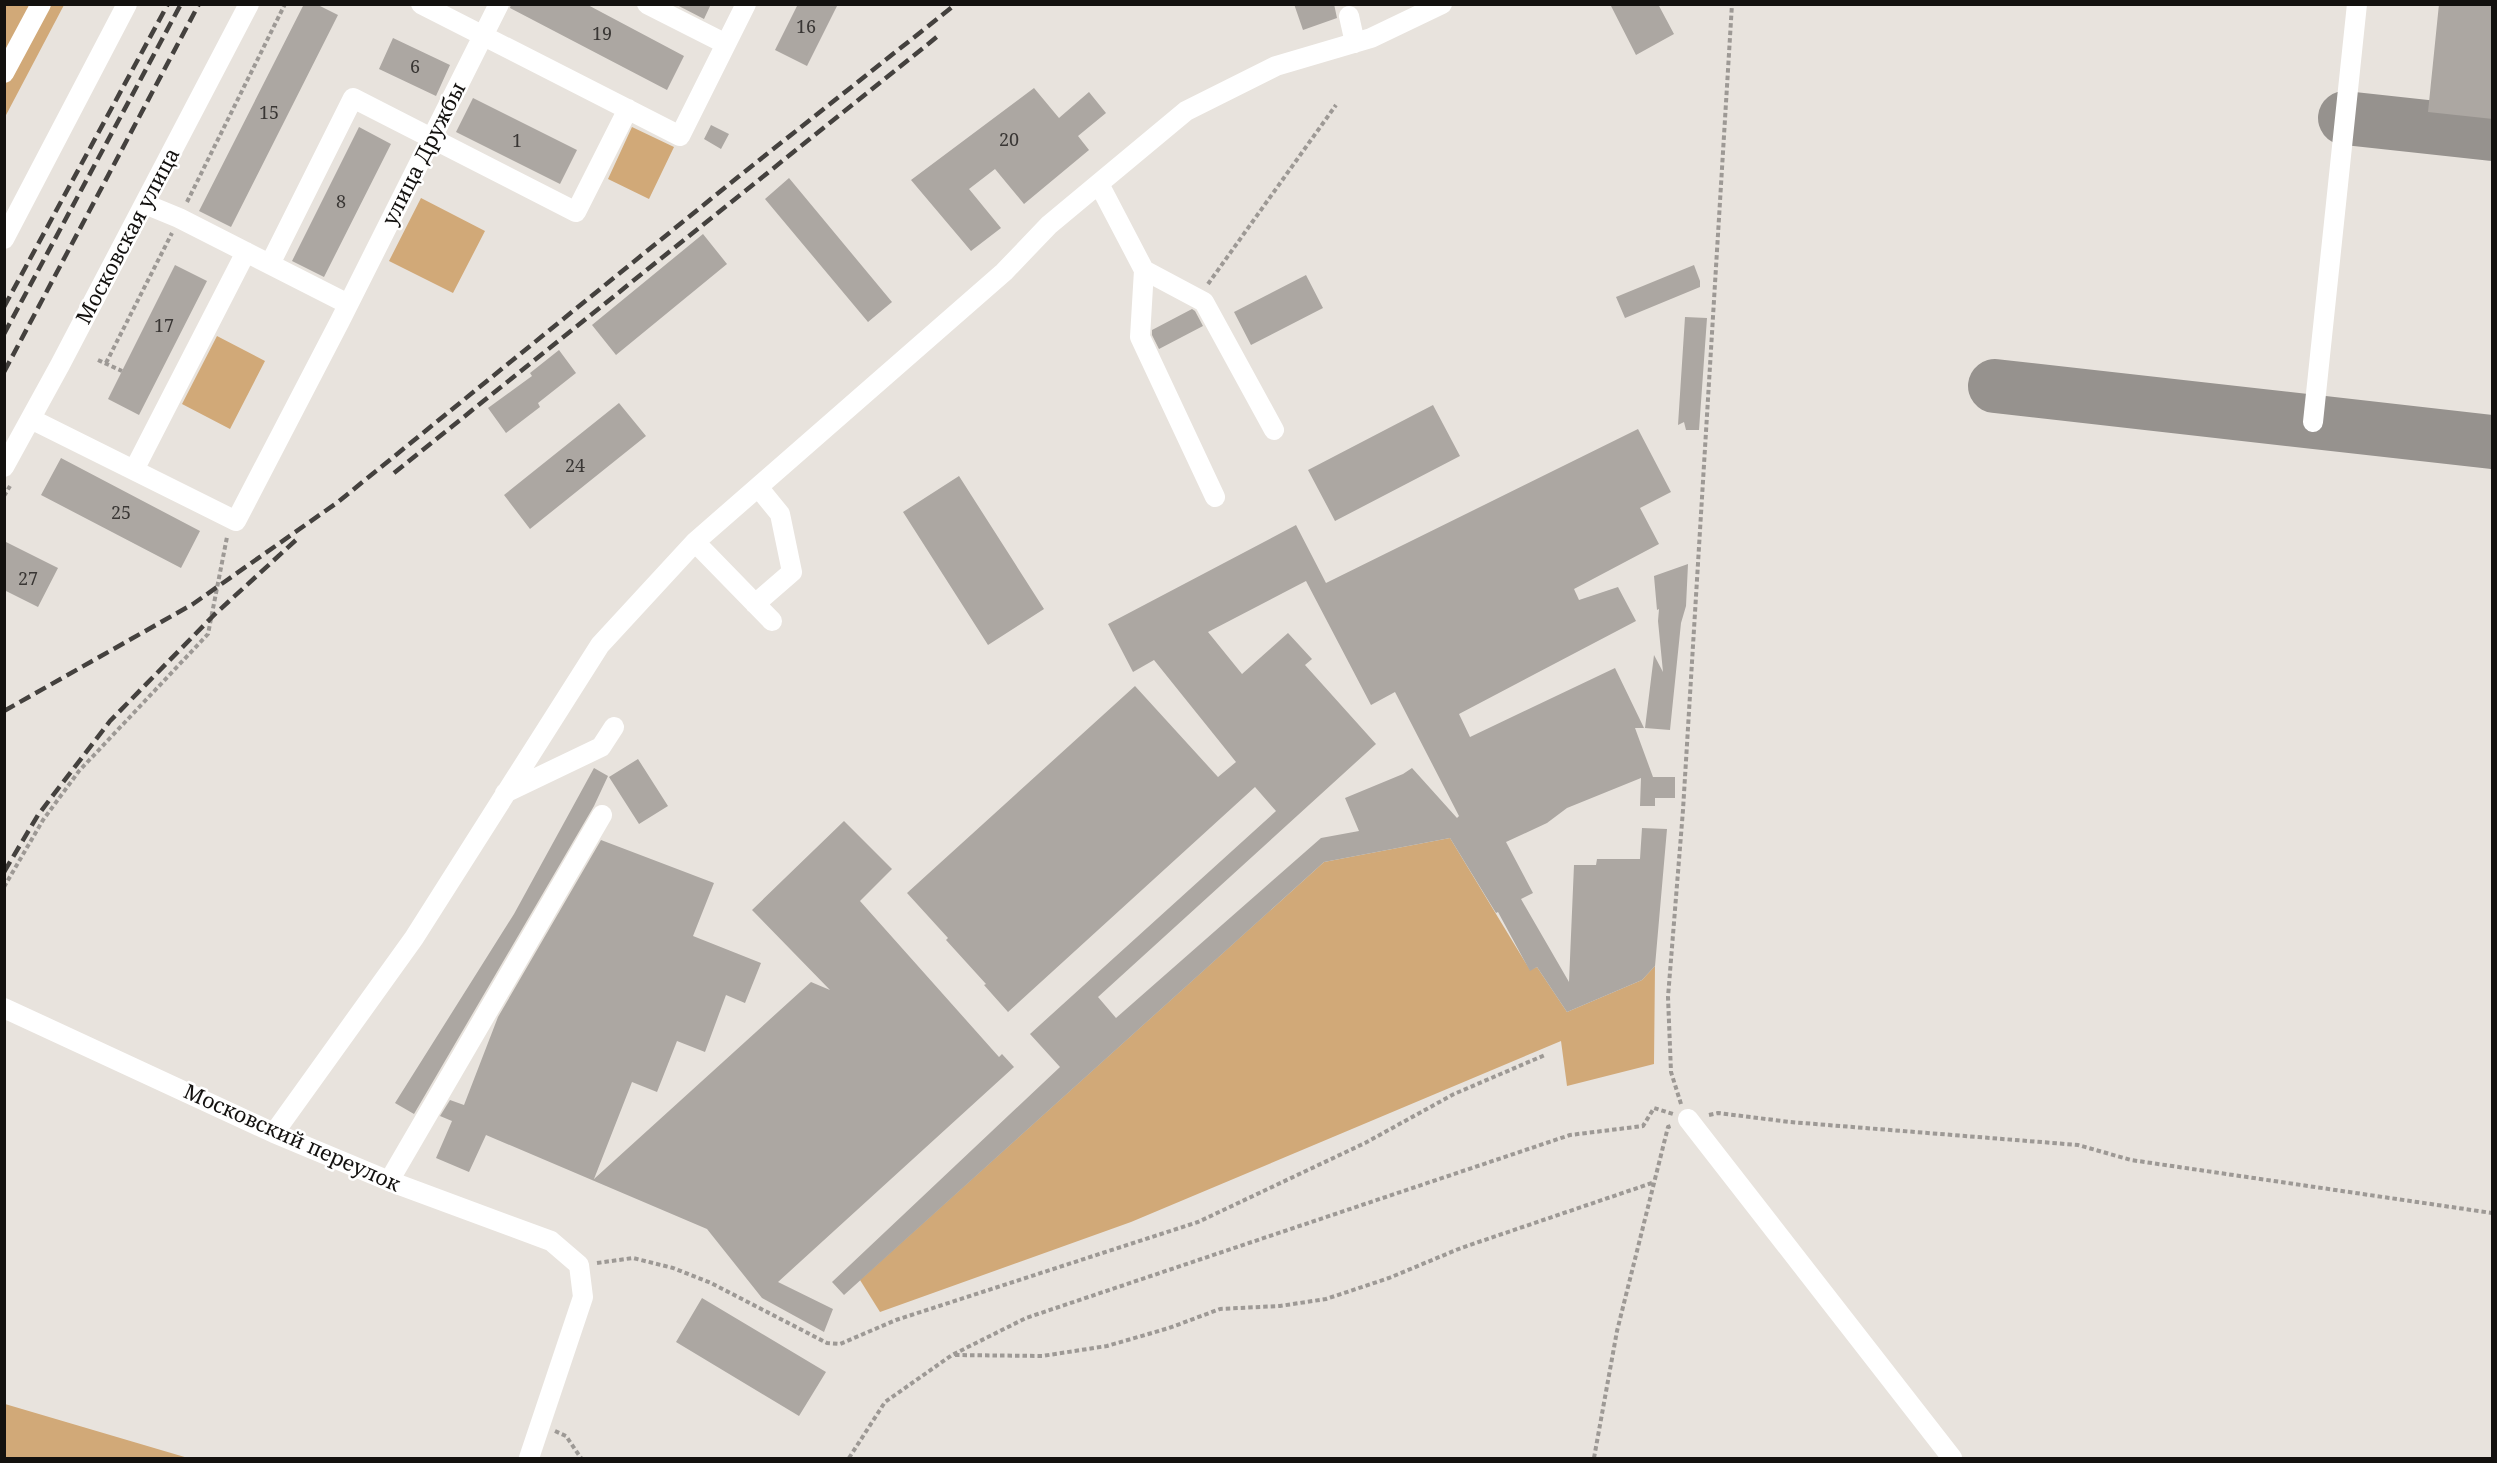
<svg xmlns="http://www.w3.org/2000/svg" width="2497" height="1463" font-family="'Noto Serif',serif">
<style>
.green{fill:#d1a978}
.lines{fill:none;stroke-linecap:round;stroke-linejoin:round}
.taxiway{stroke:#96928e;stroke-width:54}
.building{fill:#aca7a2;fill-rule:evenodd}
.path{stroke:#9d9995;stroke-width:4;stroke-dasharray:4.5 3;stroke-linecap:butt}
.minor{stroke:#fff;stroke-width:20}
.rail{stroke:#44413e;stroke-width:4.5;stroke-dasharray:12 6;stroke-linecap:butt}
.labels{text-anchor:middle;stroke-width:5;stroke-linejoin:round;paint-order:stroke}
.number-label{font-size:18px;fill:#393634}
.street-label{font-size:21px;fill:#13110f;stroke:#fff}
</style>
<rect width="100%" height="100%" fill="#e8e3dd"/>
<path class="green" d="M5 5H64L5 117Z
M632 127 674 147 649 199 608 179Z
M421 198 485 231 453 293 389 261Z
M217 336 265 361 230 429 182 404Z
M1450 838 1530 970 1537 967 1567 1012 1642 980 1655 966 1654 1064 1567 1086 1561 1041 1131 1222 880 1312 860 1280 1324 862Z
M4 1404H5L188 1458H5Z"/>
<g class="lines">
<path class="taxiway" d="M2345 118 2492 134
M1995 386 2492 442"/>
</g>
<path class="building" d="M304 4H316L338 15 231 227 199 211Z
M511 4H586L684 56 667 90 510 8Z
M675 4H711L704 19Z
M798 4H838L807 66 775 50Z
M1294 4H1334L1337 18 1303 30Z
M1610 4H1658L1674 34 1636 55Z
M2439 4H2493V119L2428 112Z
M393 38 450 65 436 96 379 69Z
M1034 88 1059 118 1089 92 1106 113 1078 136 1089 150 1024 204 995 169 969 189 1001 228 971 251 911 180Z
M473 98 577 150 560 184 456 132Z
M711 125 729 134 721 149 704 139Z
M359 127 391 144 324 277 292 261Z
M789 178 892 302 868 322 765 199Z
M703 234 727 264 616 355 592 325Z
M175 265 207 281 139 415 108 399Z
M1694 265 1700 281V287L1625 318 1616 297Z
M1306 275 1323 308 1251 345 1234 312Z
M1192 309 1195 311 1203 326 1159 349 1152 335V330Z
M1685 317 1707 318 1699 430H1686L1684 422 1678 425Z
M559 350 576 373 538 403 540 407 506 433 488 408 532 376 530 373Z
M619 403 646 436 530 529 504 495Z
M1433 405 1460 456 1335 521 1308 470Z
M1638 429 1671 492 1640 508 1659 544 1574 589 1579 600 1618 587 1636 621 1459 714 1470 737 1615 668 1644 728H1635L1653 777H1675V798H1655V806H1640L1641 778 1567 808 1547 823 1506 842 1533 893 1521 899 1569 982 1574 865H1596L1597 859H1640L1642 828 1667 829 1655 966 1642 980 1567 1012 1537 967 1530 971 1498 912 1496 913 1450 838 1324 862 844 1295 832 1282 1060 1067 1030 1034 1276 811 1255 787 1008 1012 984 985 986 984 946 940 948 938 907 893 1135 686 1218 777 1236 762 1154 660 1133 672 1108 624 1296 525 1326 583ZM1306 581 1371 705 1395 692 1459 816 1457 818 1412 768 1403 774 1345 798 1359 831 1321 838 1116 1018 1098 997 1376 744 1305 665 1312 659 1288 633 1242 674 1208 632Z
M61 458 200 531 181 568 41 495Z
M959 476 1044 609 988 645 903 512Z
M4 541 58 568 38 607 4 590Z
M1688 564 1686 606 1681 623 1670 730 1645 728 1654 655 1663 672 1658 621 1659 609 1657 610 1654 576Z
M638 759 668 806 639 824 609 777Z
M594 768 608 776 594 806 414 1114 395 1103 514 914Z
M844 821 892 869 860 901 999 1057 1002 1054 1014 1067 778 1282 833 1309 824 1332 762 1298 707 1229 486 1135 469 1172 436 1158 452 1121 440 1116 450 1100 464 1105 498 1017 601 840 714 883 693 936 761 963 745 1003 726 995 705 1052 677 1041 657 1092 632 1082 594 1179 811 982 830 990 752 910Z
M702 1298 826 1372 799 1416 676 1342Z"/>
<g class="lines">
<path class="path" d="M187 202 285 4
M1208 284 1336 105
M98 360 122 371
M106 363 172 233
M4 496 10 486
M4 887 43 820 79 771 208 634 227 537
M1681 1104 1671 1072 1668 997 1683 810 1732 4
M1709 1115 1718 1113 1790 1122 2078 1145 2131 1160 2492 1213
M597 1263 633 1258 673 1268 711 1283 827 1343 840 1344 896 1320 1198 1222 1365 1143 1454 1094 1545 1055
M955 1355 1042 1356 1107 1346 1169 1328 1220 1309 1280 1306 1326 1299 1389 1278 1461 1248 1652 1183
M555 1431 566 1436 581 1458
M849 1458 885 1402 952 1355 1026 1318 1570 1135 1643 1126 1654 1108 1673 1114
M1594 1458 1617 1331 1668 1127 1671 1126"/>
<path class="minor" d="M421 4 680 136 726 44
M647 4 726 44 746 4
M1349 16 1355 43
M4 73 41 4
M1099 184 1144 270 1140 337 1215 497
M145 204 179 218 348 304
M4 239 127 4
M270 264 353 98 576 212 628 109
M1144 270 1204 302 1274 430
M31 419 236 521 340 321 499 4
M2313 422 2357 4
M4 467 60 365 249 4
M134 470 246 252
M695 542 772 621
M755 604 792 572 780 514 758 487
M505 793 601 747 614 727
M4 1008 274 1133 389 1181 551 1241 579 1265 583 1297 529 1458
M1688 1119 1952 1458
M274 1133 414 938 600 645 695 542 1004 272 1049 225 1186 111 1276 66 1371 38 1442 4
M389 1181 602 815"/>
<path class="rail" d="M4 307 168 4
M4 334 181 4
M4 372 199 4
M394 473 938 36
M4 711 193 604 338 502 738 177 956 4
M4 872 38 815 110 721 214 615 296 540"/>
</g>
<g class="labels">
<g class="number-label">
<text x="806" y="33">16</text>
<text x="602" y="40">19</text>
<text x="415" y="73">6</text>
<text x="269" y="119">15</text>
<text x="1009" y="146">20</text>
<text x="517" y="147">1</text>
<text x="341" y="208">8</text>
<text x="164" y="332">17</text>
<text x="575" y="472">24</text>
<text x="121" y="519">25</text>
<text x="28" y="585">27</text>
</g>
<g class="street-label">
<text transform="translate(424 154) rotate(-63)" y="7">улица Дружбы</text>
<text transform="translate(128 236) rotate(-62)" y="7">Московская улица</text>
<text transform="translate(292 1138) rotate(24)" y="7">Московский переулок</text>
</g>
</g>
<rect width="2497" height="1463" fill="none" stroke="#13110f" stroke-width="12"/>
</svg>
